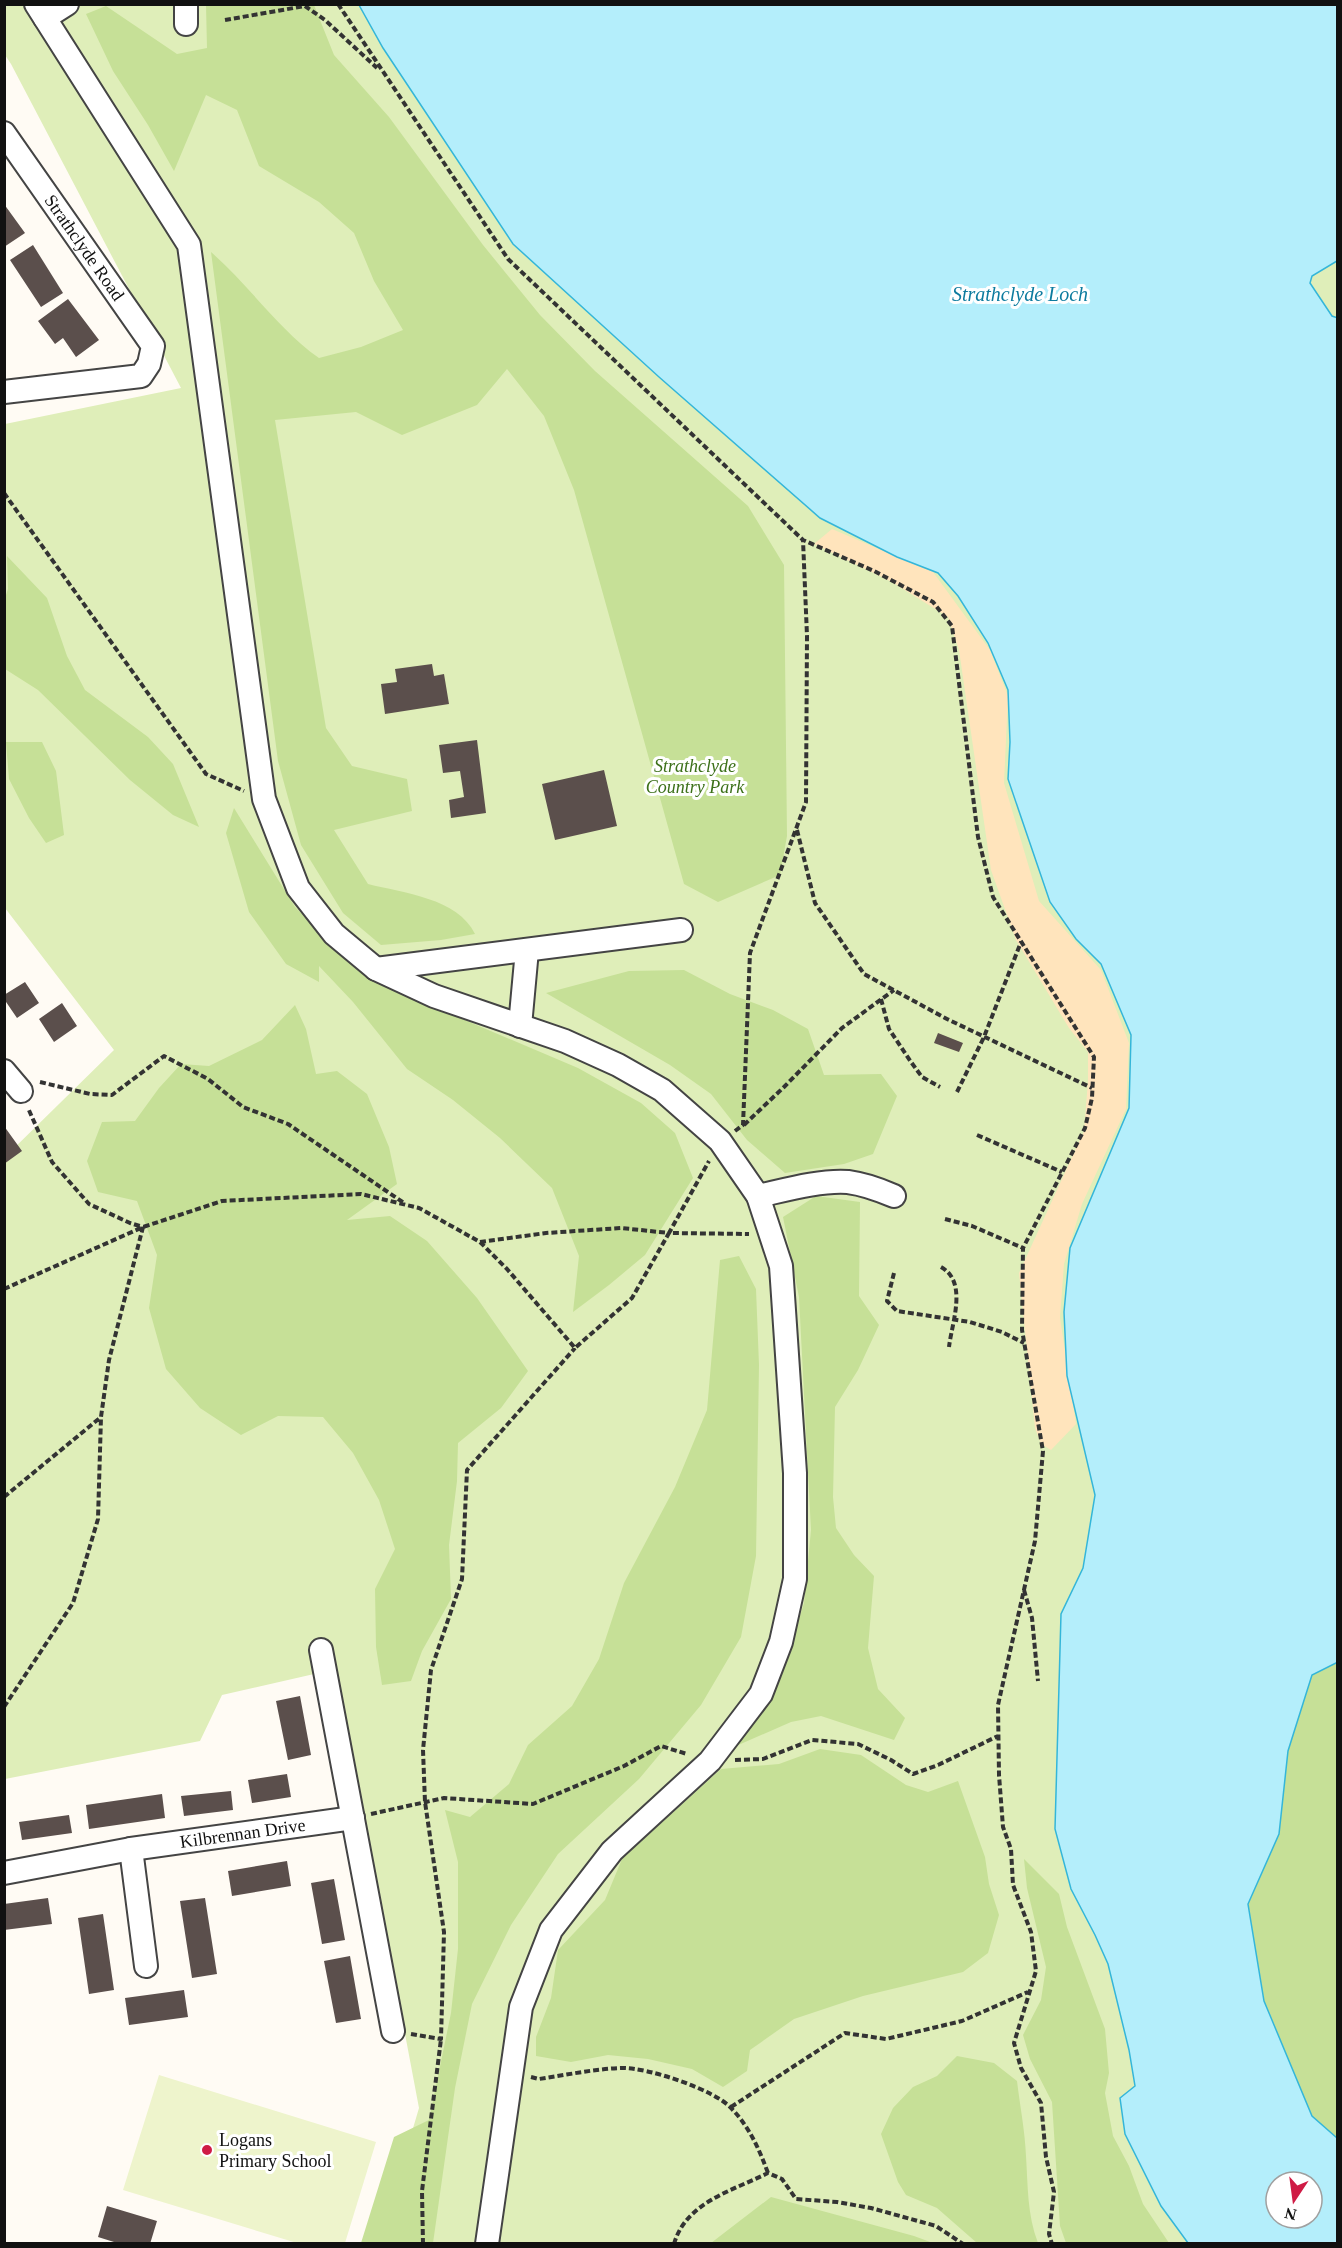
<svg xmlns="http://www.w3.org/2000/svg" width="1342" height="2248" font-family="Georgia,serif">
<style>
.green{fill:#dfeeb9;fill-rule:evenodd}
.forest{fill:#c6e097}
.sand{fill:#ffe4bc}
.pitch{fill:#eef4cc}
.water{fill:#b4eefb;stroke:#34b6d9;stroke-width:1.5;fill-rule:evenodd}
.building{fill:#5b4f4c}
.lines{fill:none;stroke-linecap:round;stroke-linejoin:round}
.minor-casing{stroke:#444;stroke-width:26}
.path{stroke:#333;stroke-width:4;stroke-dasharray:6 3;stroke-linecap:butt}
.minor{stroke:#fff;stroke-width:22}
.poi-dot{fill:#cf1b45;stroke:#fff;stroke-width:2}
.labels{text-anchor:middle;stroke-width:6;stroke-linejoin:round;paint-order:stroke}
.street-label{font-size:18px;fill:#111;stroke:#fff}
.park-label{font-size:18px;font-style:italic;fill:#3c7019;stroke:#fff}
.poi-label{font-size:18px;fill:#111;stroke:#fff;text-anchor:start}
.water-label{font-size:20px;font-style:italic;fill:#0d7b9f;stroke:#fff}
</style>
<rect width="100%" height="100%" fill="#fffbf4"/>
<path class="green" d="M5 5H1337V2243H379L419 2108 336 1669 222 1695 200 1741 5 1779V1157L114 1050 5 908V424L181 388 11 64 5 55ZM1276 2182H1312V2218H1276Z"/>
<path class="forest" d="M206 5H314L334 55 389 117 483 245 540 315 595 371 748 506 784 565 787 836 780 875 718 902 684 884 574 490 544 416 507 369 477 405 402 435 356 412 275 420 326 728 352 766 407 779 412 811 334 830 368 884C403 893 458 898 475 934L441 940 381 945 343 913 301 845 278 761 211 252C249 285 278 329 319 358L361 347 403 330 374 281 354 233 319 202 259 166 237 110 206 95 174 171 148 125 113 71 86 14 106 6 177 54 207 48Z
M7 556 47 598 67 656 85 690 148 737 173 764 199 827 173 815 130 780 38 690 5 669 4 601 8 589Z
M6 742H42L56 771 64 835 46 843 29 818 9 779Z
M234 808 295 907 350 962 390 986 460 1018 578 1068 641 1103 675 1133 693 1178 645 1255 609 1285 573 1312 579 1256 552 1188 500 1138 453 1100 407 1069 353 1002 319 966V982L286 964 249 912 226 833Z
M684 970 730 994 773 1010 808 1029 824 1075 881 1074 897 1096 873 1154 844 1164 785 1173 747 1140 711 1094 670 1065 546 993 629 971Z
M295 1005 306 1029 316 1074 337 1071 367 1094 389 1147 397 1184 347 1220 390 1216 427 1241 477 1298 528 1371 501 1408 458 1443 457 1481 449 1545 451 1599 422 1651 411 1681 382 1685 376 1647 375 1589 395 1549 379 1500 353 1453 323 1417 278 1416 241 1435 200 1408 166 1369 149 1308 157 1255 137 1201 98 1192 87 1161 102 1122 135 1121 159 1088 181 1064 209 1066 262 1040Z
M816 1196 860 1202 859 1296 879 1325 858 1370 835 1407 833 1497 836 1528 854 1555 874 1576 868 1648 878 1689 905 1718 894 1740 821 1716 791 1722 736 1746 764 1707 787 1658 804 1603 811 1530 799 1297 783 1217Z
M739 1256 756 1289 759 1365 756 1556 741 1637 701 1705 639 1779 558 1854 511 1925 472 2004 455 2088 433 2243H361L394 2137 429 2120 451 2013 458 1949V1862L445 1810 470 1817 509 1784 528 1745 572 1706 599 1659 624 1583 675 1487 707 1410 720 1260Z
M1337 1662V2138L1312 2116 1264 2001 1248 1903 1279 1834 1288 1751 1312 1674Z
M820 1749 861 1755 906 1785 928 1792 958 1781 985 1857 989 1884 999 1915 988 1953 963 1972 863 1996 794 2019 750 2050 747 2071 723 2087 692 2069 648 2059 608 2055 571 2062 536 2056V2037L551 1998 558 1950 605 1900 622 1859 721 1769 779 1764Z
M1024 1859 1059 1894 1067 1927 1105 2029 1109 2073 1105 2093 1113 2136 1129 2166 1143 2204 1169 2243H1066L1060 2226 1052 2102 1030 2059 1023 2035 1041 2000 1046 1967 1027 1888Z
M957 2056 994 2063 1017 2081C1020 2106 1025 2131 1026 2156 1028 2186 1027 2214 1038 2243H977L937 2208 906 2195 898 2182 881 2134 893 2108 913 2087 937 2076Z
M771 2197 914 2236 933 2243H711Z"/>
<path class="sand" d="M832 529 933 572 990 650 1008 696 1004 783 1039 901 1101 970 1129 1043 1126 1109 1082 1204 1064 1264 1060 1318 1076 1424 1051 1450 1041 1444 1035 1428 1019 1273 1084 1131 1088 1081V1052L1069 1028 1016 940 991 870 959 650 948 617 892 582 814 544Z"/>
<path class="pitch" d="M159 2075 376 2142 345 2243H297L123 2190Z"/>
<path class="water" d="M359 5H1337V261L1312 276 1310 283 1332 316 1338 318V1662L1312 1675 1288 1751 1279 1834 1248 1904 1264 2001 1312 2116 1337 2138V2243H1188L1161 2206 1125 2134 1120 2098 1135 2086 1129 2050 1108 1964 1095 1935 1071 1889 1055 1829 1061 1614 1083 1568 1095 1495 1067 1376 1064 1312 1070 1248 1129 1108 1131 1035 1101 964 1076 939 1050 902 1008 779 1010 742 1008 690 988 643 958 596 938 573 897 557 820 518 659 377 513 244 383 48ZM1276 2182H1312V2218H1276Z"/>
<path class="building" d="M4 204 25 233 4 247Z
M33 245 63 293 41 307 10 260Z
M68 299 99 340 76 357 63 338 55 344 38 321Z
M432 664 434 676 444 674 449 704 385 714 381 684 397 682 395 669Z
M477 740 486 813 451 818 449 800 464 797 460 771 443 773 439 745Z
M604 770 617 826 555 840 542 784Z
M25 982 39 1003 17 1018 4 999V995Z
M62 1003 77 1026 54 1042 39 1019Z
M938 1033 963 1043 959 1052 934 1043Z
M4 1126 22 1151 4 1164Z
M300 1696 311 1755 288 1760 276 1701Z
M287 1774 291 1797 252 1803 248 1780Z
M231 1791 233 1810 184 1816 181 1796Z
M162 1794 165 1818 89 1829 86 1805Z
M69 1815 72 1833 22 1840 19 1822Z
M287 1861 291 1886 232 1896 228 1871Z
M334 1879 345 1940 322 1944 311 1883Z
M48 1898 52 1924 4 1930V1904Z
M205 1898 217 1974 192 1978 180 1901Z
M103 1914 114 1990 89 1994 78 1918Z
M350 1956 361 2019 336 2023 324 1961Z
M184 1990 188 2017 129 2025 125 1998Z
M107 2206 157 2221 150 2244H113L114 2242 98 2237Z"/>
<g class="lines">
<defs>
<g id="minor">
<path d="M36 4 189 245 264 799 298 888 334 934 376 969 434 996 565 1041 618 1065 662 1090 720 1141 758 1196 781 1266 795 1473V1579L781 1642 761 1694 710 1761 612 1851 551 1930 521 2007 487 2244"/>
<path d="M186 4V24"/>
<path d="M45 18 67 4"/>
<path id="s1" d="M4 133 153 346 149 364 141 376 4 392"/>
<path d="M376 969 681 930"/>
<path d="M520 1026 527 950"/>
<path d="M4 1071 21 1091"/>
<path d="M758 1196C785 1190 820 1180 848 1182 864 1184 880 1190 894 1196"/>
<path d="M321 1650 393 2031"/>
<path d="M131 1849 146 1966"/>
<path id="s2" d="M4 1873 131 1849 353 1818"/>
</g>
</defs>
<use href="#minor" class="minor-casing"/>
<path class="path" d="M338 4 508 259 803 540 874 571 933 602 952 626 978 837 993 897 1094 1057 1092 1098 1085 1128 1023 1248 1022 1330 1043 1451 1035 1541 998 1705 999 1775 1003 1827 1011 1849 1013 1885 1031 1932 1036 1971 1014 2043 1021 2068 1041 2103 1046 2157 1054 2192 1049 2234 1052 2244
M225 20 305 6 325 20 377 68
M4 493 206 774 244 791
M797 830 815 903 864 974 947 1019 1092 1088
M881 999 889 1029 911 1062 922 1077 940 1087
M40 1082 90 1094 112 1095 164 1056 208 1079 243 1107 288 1124 404 1203
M957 1092 984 1037 1021 942
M744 1125 784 1087 842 1028 894 990
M735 1131 743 1125 750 953 806 802 807 636 803 540
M977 1135 1062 1172
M945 1219 972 1226 1023 1248
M480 1242 546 1233 621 1228 669 1233 709 1161
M941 1267C968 1282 952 1322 949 1347
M894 1273 887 1301 897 1311 970 1322 1002 1332 1024 1343
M4 1289 143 1227 222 1201 361 1194 419 1208 480 1242 507 1269 575 1348 632 1298 669 1233 749 1234
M4 1497 101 1417 109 1360 143 1227 130 1223 89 1204 52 1162 28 1108
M1024 1590 1032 1618 1038 1681
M4 1707 73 1603 98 1519 101 1417
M735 1760 763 1759 812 1740 858 1744 891 1760 913 1774 938 1765 998 1736
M371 1814 444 1798 533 1804 624 1766 661 1746 687 1754
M411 2034 441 2039 444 1932 425 1802 423 1750 431 1670 462 1579 467 1470 575 1348
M531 2077 539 2079C566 2075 594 2069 621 2068 647 2067 716 2090 732 2109 750 2128 759 2149 768 2173
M731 2107 845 2033 886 2039 962 2021 1028 1992
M423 2244 422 2191 441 2039
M674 2244C686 2202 732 2191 768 2173L782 2179 796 2199 837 2202 871 2208 936 2226 963 2244"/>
<use href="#minor" class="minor"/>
</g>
<circle class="poi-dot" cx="207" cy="2150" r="6"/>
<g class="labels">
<g class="street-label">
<text dy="6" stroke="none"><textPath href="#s1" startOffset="140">Strathclyde Road</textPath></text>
<text dy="6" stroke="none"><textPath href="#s2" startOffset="242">Kilbrennan Drive</textPath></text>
</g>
<g class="park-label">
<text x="695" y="772">Strathclyde<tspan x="695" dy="21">Country Park</tspan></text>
</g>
<g class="poi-label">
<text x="219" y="2146">Logans<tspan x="219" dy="21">Primary School</tspan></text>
</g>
<g class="water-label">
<text x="1020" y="301">Strathclyde Loch</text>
</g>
</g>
<rect width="1342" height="2248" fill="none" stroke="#111111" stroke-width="12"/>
<g transform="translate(1294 2200) rotate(193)"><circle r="28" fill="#ffffff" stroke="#a0a0a0" stroke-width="1.5"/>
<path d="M0-4.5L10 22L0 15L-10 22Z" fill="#cf1b45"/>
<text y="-9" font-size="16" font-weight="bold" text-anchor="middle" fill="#111111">N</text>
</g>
</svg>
